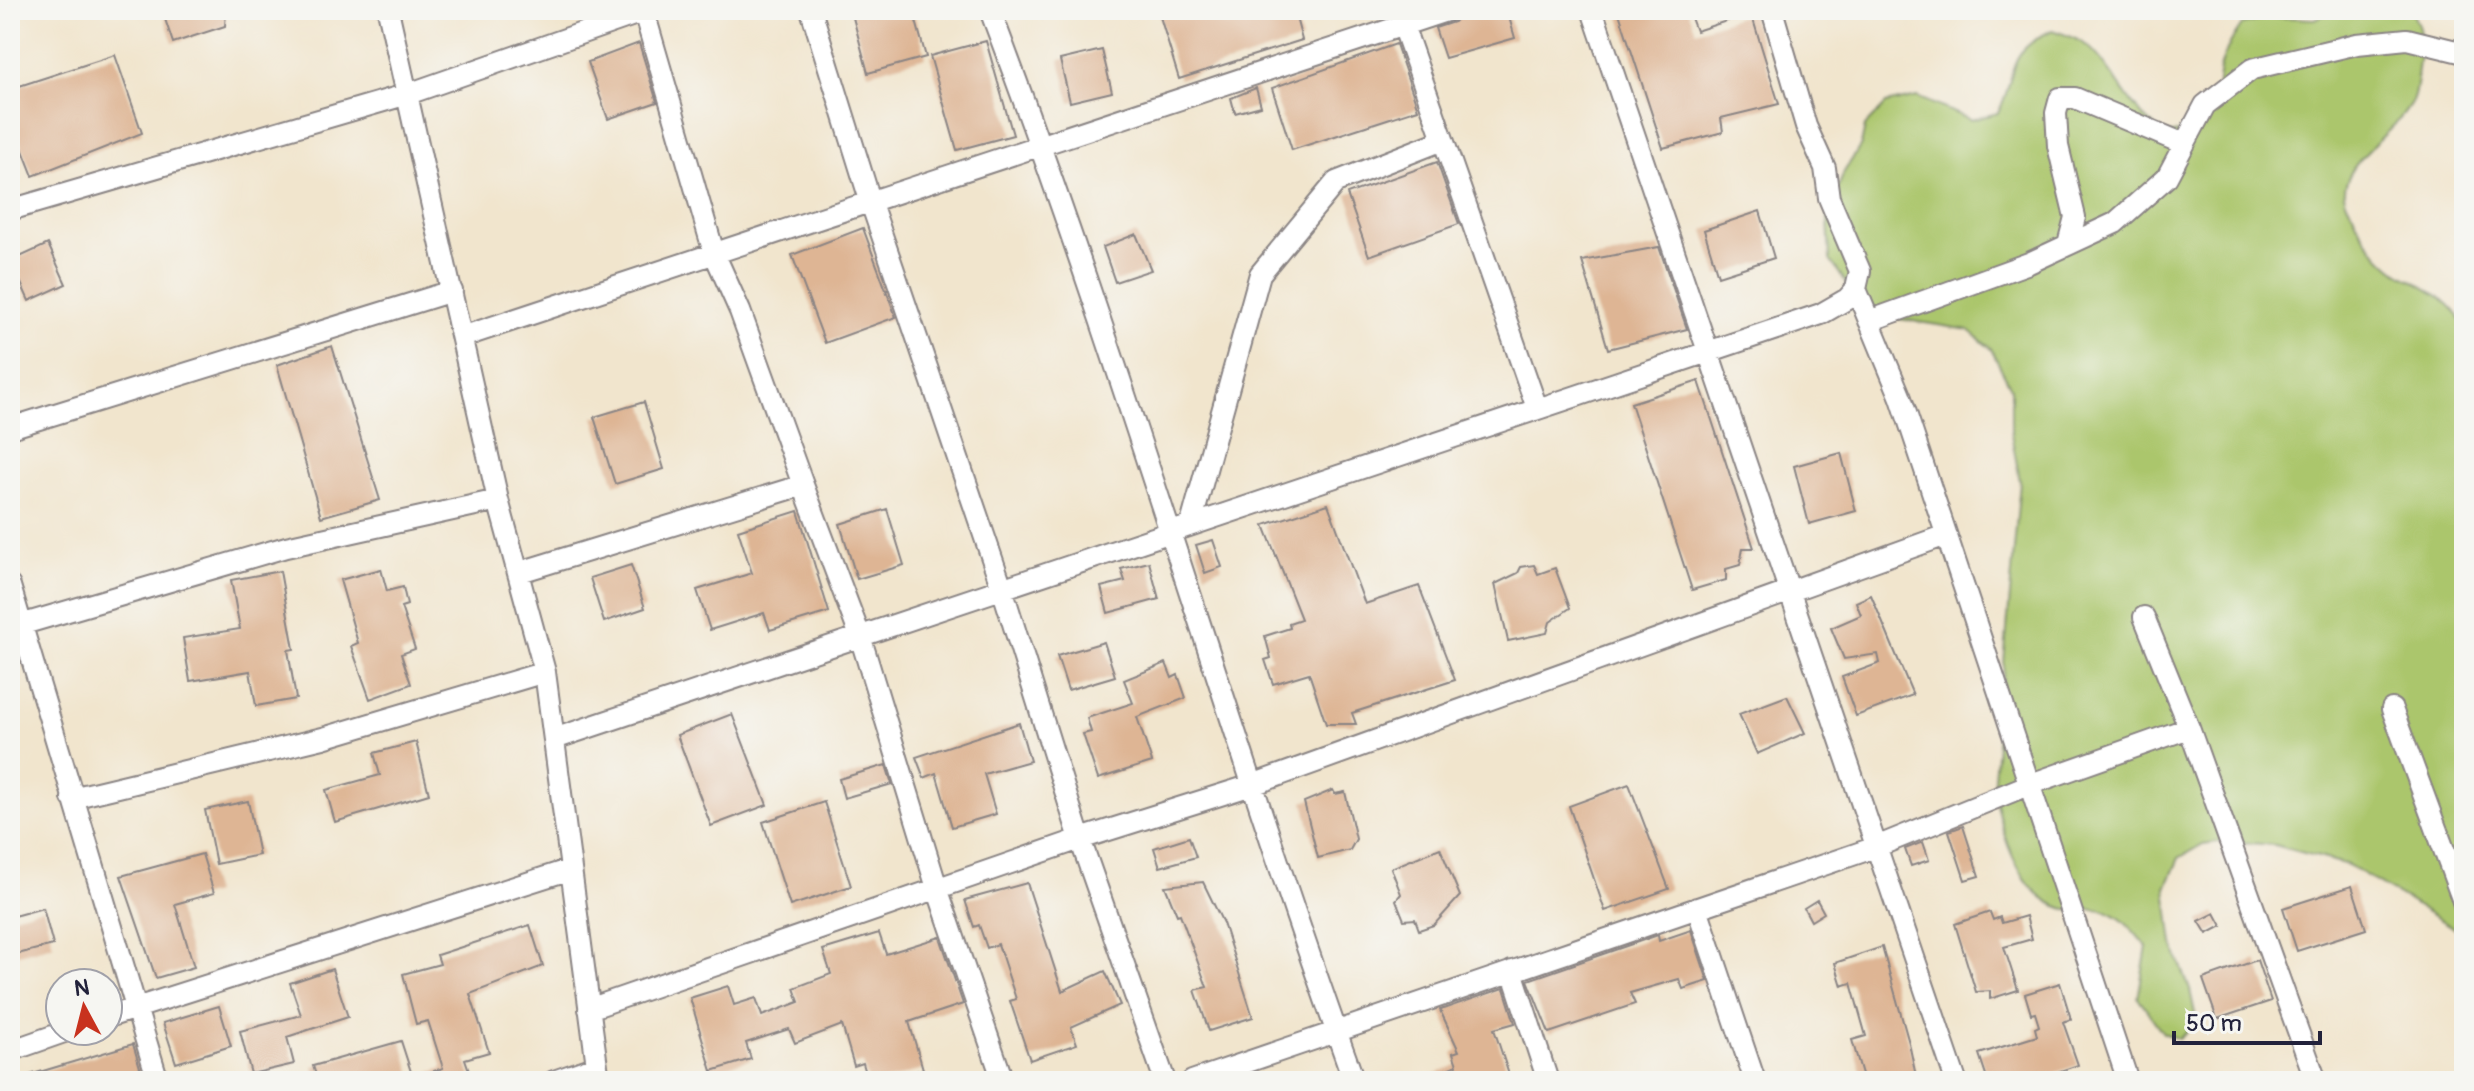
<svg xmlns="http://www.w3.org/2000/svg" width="2474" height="1091" font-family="Pangolin,sans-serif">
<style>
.green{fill:#abc66c;stroke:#667454;stroke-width:2}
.building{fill:#deb594}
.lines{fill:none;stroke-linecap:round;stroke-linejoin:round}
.minor-casing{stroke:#8a8484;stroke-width:24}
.minor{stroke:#fff;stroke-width:20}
</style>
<rect width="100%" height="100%" fill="#f6f6f2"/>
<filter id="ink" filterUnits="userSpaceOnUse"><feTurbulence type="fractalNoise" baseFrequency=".0125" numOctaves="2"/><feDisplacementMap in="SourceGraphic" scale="16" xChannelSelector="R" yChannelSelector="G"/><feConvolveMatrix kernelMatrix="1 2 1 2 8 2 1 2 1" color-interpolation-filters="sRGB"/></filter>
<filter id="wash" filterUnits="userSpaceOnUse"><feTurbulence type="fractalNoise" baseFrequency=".006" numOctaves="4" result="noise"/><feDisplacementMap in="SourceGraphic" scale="32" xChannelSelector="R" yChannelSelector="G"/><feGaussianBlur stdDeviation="1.8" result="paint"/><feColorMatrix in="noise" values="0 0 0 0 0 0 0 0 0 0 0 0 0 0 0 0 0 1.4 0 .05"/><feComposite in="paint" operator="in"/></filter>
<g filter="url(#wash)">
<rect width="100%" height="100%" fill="#f1e5cd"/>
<path class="green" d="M2336 10H2410C2422 26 2422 42 2419 62 2417 73 2417 88 2413 99 2399 132 2340 161 2345 197 2346 204 2353 213 2356 220 2364 239 2381 260 2398 272 2423 287 2451 298 2464 325V934L2348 865 2275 845 2224 841 2203 844 2179 858 2166 888 2173 944 2190 990 2197 1023 2179 1039 2163 1033 2138 998 2147 947C2132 930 2118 909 2093 909 2084 909 2071 911 2062 908 2017 893 2001 830 1993 789L2020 481 2011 433V388L1991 349 1969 330 1887 317 1852 291 1830 260 1828 216 1844 172 1861 145 1865 126 1886 104 1917 97 1971 120 1998 113C2020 70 2001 56 2052 30 2065 34 2079 39 2090 48 2123 75 2156 180 2211 110 2218 101 2217 81 2220 69 2224 52 2232 39 2242 25L2270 17 2315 19Z"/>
<g id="blocks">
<path class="building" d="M162 10H226L225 26 173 43Z
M851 10H913L926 57 868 73Z
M1158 10H1294L1302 40 1179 79Z
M1465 10H1507L1515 38 1445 58 1435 28 1454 22Z
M1618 10H1688L1696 31 1751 13 1779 104 1721 118 1723 132 1663 148Z
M986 41 1013 135 957 150 930 56Z
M639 43 657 102 608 119 588 62Z
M1396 44 1418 109 1292 150 1272 88Z
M1102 50 1112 92 1070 102 1060 60Z
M115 55 142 133 33 176 10 117V89Z
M1256 88 1261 106 1235 113 1231 98Z
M1437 162 1459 224 1369 256 1347 194Z
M1760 211 1774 258 1718 276 1704 230Z
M863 228 896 317 825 343 792 255Z
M1136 234 1151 270 1115 282 1103 247Z
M48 244 66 284 29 301 11 261Z
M1659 247 1687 329 1608 349 1582 261Z
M332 346 380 500 321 517 277 365Z
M1699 381 1754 548H1743L1740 565 1726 569V580L1692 590 1631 403Z
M644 402 664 469 615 484 594 417Z
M1841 453 1856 511 1809 524 1794 466Z
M1328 504 1365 604 1419 586 1455 680 1352 713 1356 724H1326L1309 673 1273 684 1265 660 1271 658 1265 636 1290 628 1289 623 1301 619 1264 525Z
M887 509 904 565 857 579 840 524Z
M798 511 829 612 770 630 764 613 710 630 697 590 752 573 738 530Z
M1213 540 1222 567 1205 573 1196 545Z
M1149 562 1159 599 1108 613 1101 587 1125 581 1121 569Z
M631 565 645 608 604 622 590 578Z
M1534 565 1538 574 1555 568 1570 608 1550 622 1547 633 1508 641 1495 584 1518 573 1521 567Z
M381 569 387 591 403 587 407 605 401 607 415 649 401 654 411 684 370 699 351 646 358 643 340 580Z
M280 571 294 649 288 650 296 699 256 706 250 671 190 681 183 638 240 629 231 580Z
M1871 595 1913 695 1856 716 1842 677 1880 663 1878 654 1844 659 1831 628 1861 615 1856 602Z
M1104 642 1115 676 1068 690 1057 656Z
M1166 663 1172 678 1178 675 1186 698 1137 717 1152 762 1098 779 1083 734 1091 732 1087 718 1133 703 1124 680Z
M1787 696 1805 733 1757 754 1739 714Z
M732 714 767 805 711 826 677 735Z
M1019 723 1030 761 984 774 996 814 952 827 936 773 924 778 916 757Z
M416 742 429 794 335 822 326 790 380 775 374 753Z
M886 765 892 784 844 798 839 779Z
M1629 784 1669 889 1605 911 1569 806Z
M1333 790 1335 794 1345 792 1356 839 1350 850 1318 858 1304 802Z
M248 801 259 855 216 864 205 810Z
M824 802 851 886 790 906 763 822Z
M1963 826 1979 876 1965 880 1949 831Z
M1189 837 1196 857 1160 867 1154 848Z
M1923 842 1929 860 1911 866 1905 849Z
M1440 848 1460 896 1434 925 1419 930 1415 919 1404 920 1396 900 1401 894 1391 868Z
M202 854 214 893 175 904 194 967 156 978 121 876Z
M1203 882 1223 923 1253 1017 1209 1031 1195 990 1207 987 1180 914 1177 915 1165 886Z
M1027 883 1062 991 1105 971 1120 1005 1071 1027 1077 1044 1030 1060 1010 1001 1016 999 998 944 987 948 979 925 974 927 965 900Z
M2352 886 2366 929 2297 951 2283 908Z
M1817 900 1824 913 1811 921 1804 908Z
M43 908 53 945 10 956V917Z
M1990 912 1993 920 2000 917 2002 923 2026 916 2032 939 2004 947 2018 990 1990 999V991L1976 992 1955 924Z
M2215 913 2222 926 2207 934 2199 921Z
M530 925 543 966 470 994 489 1052 465 1059 471 1076 455 1081H318L313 1066 401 1041 413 1078 443 1068 428 1021 416 1024 403 974 440 964 437 955Z
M1691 930 1708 981 1683 989 1679 979 1630 993 1635 1004 1549 1033 1528 980 1658 935 1659 941Z
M879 933 886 954 940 937 963 1004 909 1022 923 1069 885 1081H868L863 1063 854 1066 842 1025 795 1043 789 1029 746 1043 751 1059 712 1071 690 998 728 986 734 1005 756 998 762 1016 799 1002 794 988 831 974 823 950Z
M1882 947 1909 1043 1917 1081H1864L1852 1040 1866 1036 1851 983 1842 986 1835 963Z
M2257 960 2271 1001 2217 1019 2203 979Z
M332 969 348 1017 287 1037 294 1064 251 1074 240 1031 301 1015 290 983Z
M2060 983 2071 1019 2063 1022 2078 1065 2031 1081H1988L1979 1054 2037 1036 2035 1028 2039 1026 2035 1013 2031 1014 2025 994Z
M1504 988 1515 1023 1494 1029 1511 1081H1418L1457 1065 1453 1053 1459 1051 1440 1010Z
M219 1006 231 1046 176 1063 163 1023Z
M133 1044 144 1081H24L23 1077Z"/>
</g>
</g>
<g filter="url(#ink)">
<use href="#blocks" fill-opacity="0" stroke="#8a8484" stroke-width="2"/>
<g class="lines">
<defs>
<path id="minor" d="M388 10 498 500 545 672 599 1081
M811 10 870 200 1002 588 1080 839 1165 1081
M990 10C1124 363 1226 726 1354 1081
M1592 10 1956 1081
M644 12 714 253 740 311 803 485
M1403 25 1537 408
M10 210 408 94 648 10
M2068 244 2075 217 2058 146 2056 113 2060 98H2075L2184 144
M1856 289 1901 398 2128 1081
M1869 321 2029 263 2115 223 2167 177 2205 105 2252 69 2357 44 2407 39 2464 53
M462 337 1449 10
M10 428 452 291
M1191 524 1260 274 1336 182 1443 140
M520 572 803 485 860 636 937 888 1003 1081
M10 586 158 1081
M2144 617 2189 728
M10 628 286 547 498 500
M2392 709 2464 904
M554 739 1821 314 1847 299 1856 289 1860 271 1829 198 1825 168 1806 126 1772 10
M72 798 323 738 545 672
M1697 908 1755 1081
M1512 971 1548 1081
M589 1009 1080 839 1252 785 1946 535
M108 1017 571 869
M10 1051 67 1031
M554 1081 597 1066
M1192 1081 1876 847 2028 785 2189 728 2316 1081"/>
</defs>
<use href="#minor" class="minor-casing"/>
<use href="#minor" class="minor"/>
</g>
</g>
<rect width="2474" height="1091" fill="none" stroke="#f6f6f2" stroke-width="40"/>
<g transform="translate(84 1007) rotate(353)"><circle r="38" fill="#f6f6f2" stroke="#a1a1a9" stroke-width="2"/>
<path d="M0-6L14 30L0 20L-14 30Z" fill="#c8321e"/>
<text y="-12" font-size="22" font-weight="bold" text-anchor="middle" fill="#22223b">N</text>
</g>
<path d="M2174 1031v12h146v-12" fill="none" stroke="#22223b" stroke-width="4"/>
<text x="2186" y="1031" font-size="24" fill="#22223b" stroke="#f6f6f2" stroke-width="6" paint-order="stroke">50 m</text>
</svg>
